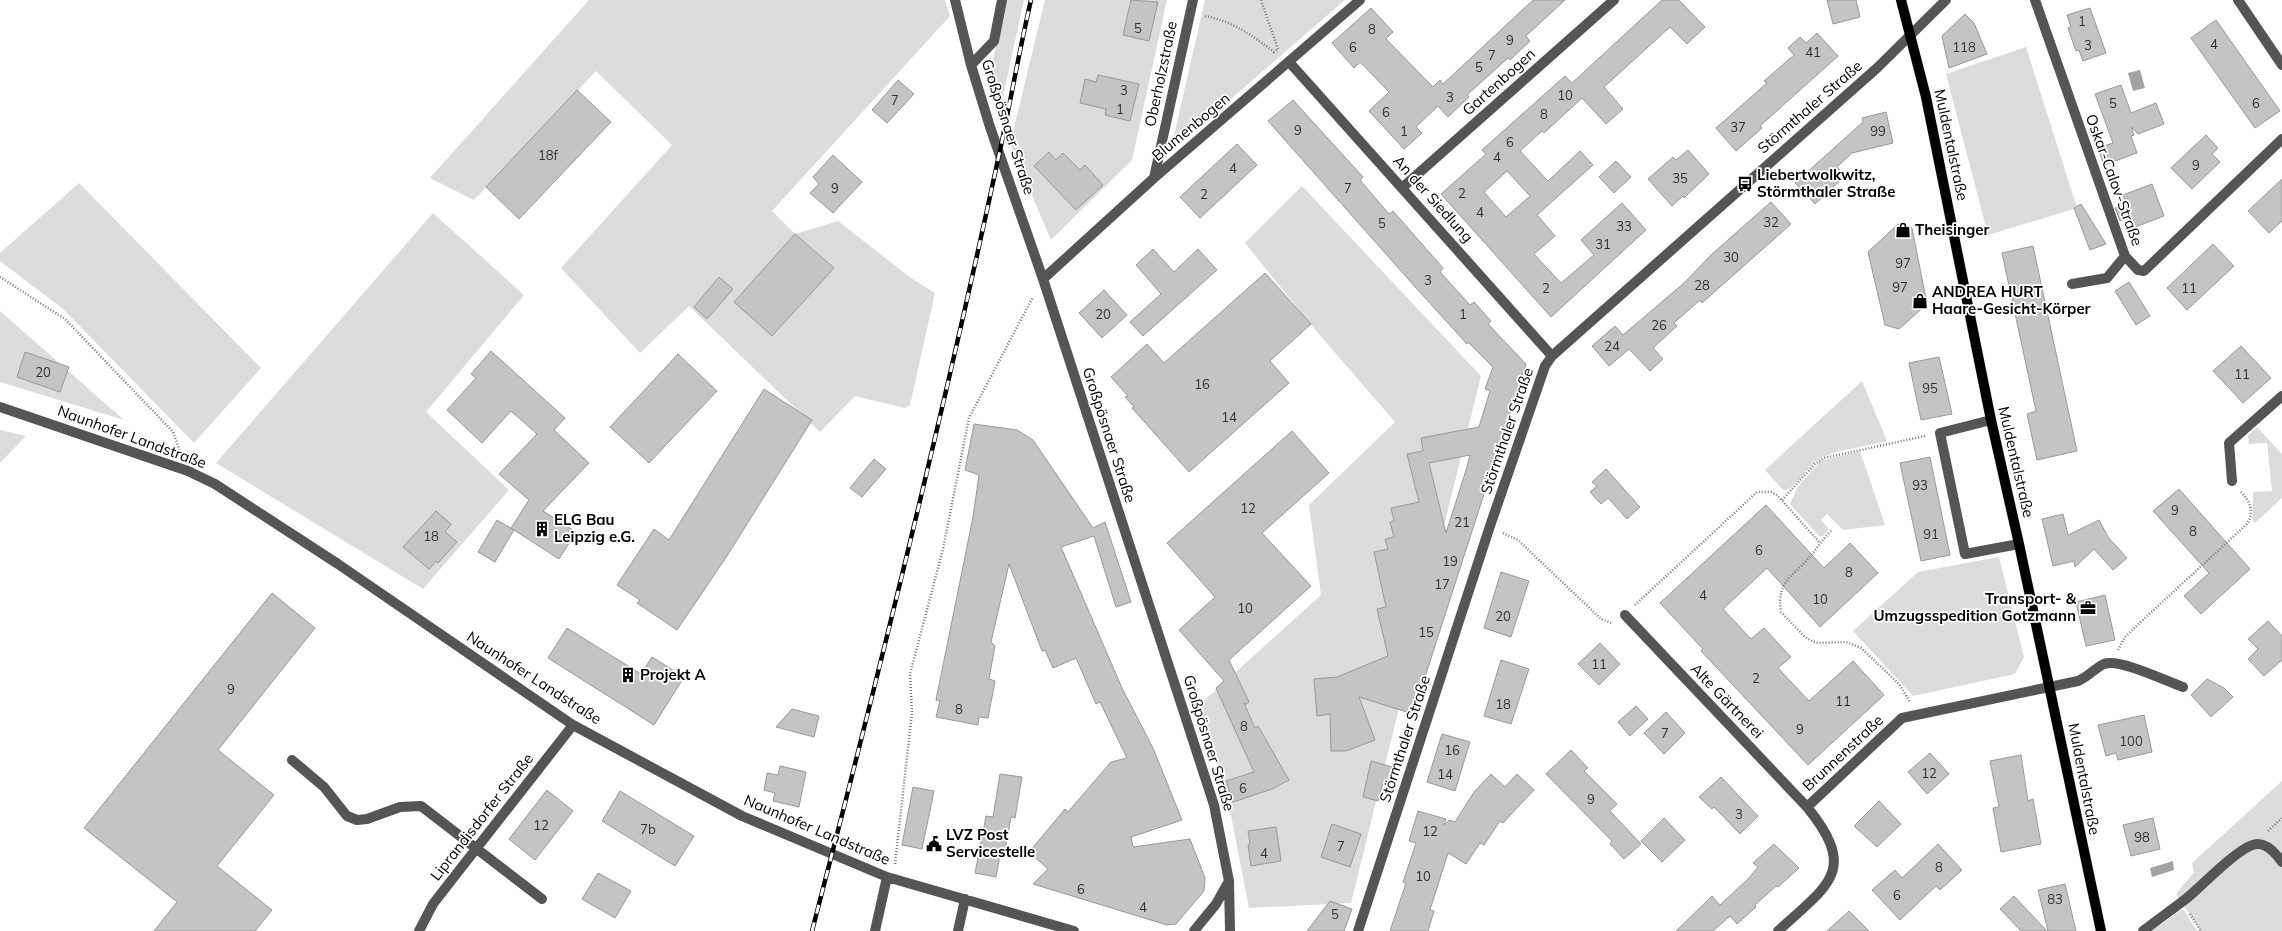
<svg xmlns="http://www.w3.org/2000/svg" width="2282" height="931" font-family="Mulish,sans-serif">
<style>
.green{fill:#dcdcdc}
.water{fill:#a3a3a3}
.building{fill:#c4c4c4;stroke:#999;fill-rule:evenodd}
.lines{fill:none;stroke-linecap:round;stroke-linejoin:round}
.major-casing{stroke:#dbdbdb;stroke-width:11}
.path{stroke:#777;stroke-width:2.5;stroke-dasharray:1 2;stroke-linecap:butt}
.minor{stroke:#555;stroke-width:10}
.major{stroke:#000;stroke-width:10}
.rail-casing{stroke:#000;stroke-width:4.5}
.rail{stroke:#fff;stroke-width:3;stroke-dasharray:9;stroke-linecap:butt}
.labels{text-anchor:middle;stroke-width:3.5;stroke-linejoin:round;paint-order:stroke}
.number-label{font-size:13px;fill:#313131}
.street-label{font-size:15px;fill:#000;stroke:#fff}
.poi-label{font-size:15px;font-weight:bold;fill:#000;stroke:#fff;text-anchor:start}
</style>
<rect width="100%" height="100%" fill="#fff"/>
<path class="green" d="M589 0H945L950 16 772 211 795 234 838 221 911 278 935 293 910 405 905 408 855 396 820 432 689 306 640 353 561 268 672 145 596 71 474 200 430 178Z
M1006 0H1024L999 115 988 82Z
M1045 0H1167L1132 160 1051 240 1010 144Z
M1205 0H1345L1179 144 1173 140Z
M2026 47 2077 208 1988 235 1946 74Z
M79 183 261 368 194 443 63 309 0 261V253Z
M1302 186 1481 376 1351 903 1249 908 1228 800 1199 705 1321 595 1309 505 1395 422 1312 326 1245 243Z
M433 213 524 295 426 412 509 490 423 589 216 463Z
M0 311 124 420 0 382Z
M1862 381 1887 441C1872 445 1829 451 1818 460 1805 470 1800 484 1784 491L1765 470Z
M2257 427 2282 454V498L2255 523 2253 521V492L2272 491 2267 443 2249 444 2248 435Z
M0 430 26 436 0 463Z
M1860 451 1885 525 1843 530 1827 514 1821 520 1829 529 1823 536H1819L1790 504 1797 488 1820 461Z
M1999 557 2024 657 2015 674 1913 696 1853 631 1918 572Z
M2282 781V931H2201L2176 894 2194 872 2192 863Z
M2183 909 2197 931H2151Z"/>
<path class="water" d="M2140 70 2145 88 2133 91 2128 73Z
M2173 861 2174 870 2152 877 2150 868Z"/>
<path class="building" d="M1131 0 1158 2 1149 41 1123 35Z
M1533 0H1565L1526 36 1530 41 1510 60 1508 58 1467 95 1469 97 1448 117 1438 106 1416 127 1422 133 1404 149 1369 111 1389 92 1360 62 1354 68 1332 43 1371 8 1393 32 1386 39 1433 87 1440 80 1443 84Z
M1662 0H1679L1705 27 1687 44 1670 27 1604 87 1623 109 1606 124 1582 98 1544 133 1542 131 1520 151 1548 181 1580 151 1593 165 1537 215 1555 236 1534 254 1561 283 1594 255 1581 240 1622 203 1646 230 1551 317 1441 194 1486 154 1482 150 1565 76 1572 83ZM1507 171 1530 196 1506 217 1484 192Z
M1827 0H1856L1860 17 1833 24Z
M2090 8 2106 53 2083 61 2079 50 2076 51 2068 28 2071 27 2067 15Z
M1965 14 1974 23 1987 54 1949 68 1942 36Z
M2216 20 2280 111 2255 128 2191 38Z
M1817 33 1838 56 1760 126 1762 128 1736 151 1716 128 1767 83 1764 81 1794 55 1788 48 1800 37 1806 43Z
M1098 75 1139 84 1130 121 1105 115 1106 109 1080 103 1085 79 1096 82Z
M898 80 914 94 887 123 872 110Z
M2121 85 2131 113 2156 103 2164 124 2138 134 2131 127 2134 135 2131 136 2137 153 2104 165 2098 148 2113 143 2095 94Z
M577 90 611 122 519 219 486 187Z
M1293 100 1363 177 1360 180 1389 214 1393 211 1443 268 1440 272 1470 305 1474 302 1491 321 1488 324 1526 364 1413 714 1359 697 1375 740 1346 751H1331L1330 714 1317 716 1314 679 1337 677 1388 656 1377 609 1386 607 1374 552 1388 549 1385 539 1394 537 1390 522 1394 521 1391 508 1419 502 1407 454 1423 451 1421 438 1479 427 1490 391 1485 389 1493 367 1468 342 1467 344 1417 289 1268 121ZM1470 455 1467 467 1446 533 1429 463Z
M1886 112 1893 143 1852 153 1837 167 1845 176 1815 204 1795 183 1863 122 1862 118Z
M2206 135 2218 148 2212 154 2220 162 2192 189 2171 168Z
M1237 144 1257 165 1200 218 1180 197Z
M1688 150 1709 174 1684 198 1683 196 1672 206 1648 179 1673 157 1676 160Z
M1049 152 1056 160 1063 153 1080 170 1085 165 1103 185 1076 210 1034 166Z
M833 155 862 182 833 213 810 193 819 184 813 177Z
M1616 161 1631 177 1614 193 1599 177Z
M2282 179V221L2269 233 2248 211Z
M2152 184 2164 216 2135 227 2132 217 2120 221 2115 208 2127 204 2123 195Z
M1771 202 1791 224 1702 303 1700 300 1674 323 1677 326 1653 348 1663 359 1650 371 1629 349 1609 366 1592 346 1615 326 1623 335 1684 283 1712 254Z
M2081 204 2106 244 2090 250 2074 208Z
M1898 224 1912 228 1927 304 1899 329 1885 325 1868 252Z
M795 234 834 268 772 336 734 302Z
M2213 244 2234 266 2187 310 2167 288Z
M2033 246 2077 451 2037 460 2027 414 2036 411 2002 253Z
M1153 249 1174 272 1198 249 1217 270 1143 336 1130 322 1161 294 1136 265Z
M1265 273 1311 324 1270 361 1289 383 1189 472 1132 408 1134 407 1125 397 1128 396 1111 377 1147 344 1164 363Z
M719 277 733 289 707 319 694 307Z
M2129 282 2150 316 2136 325 2115 291Z
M1104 290 1127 315 1102 338 1079 313Z
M2241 346 2271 378 2243 403 2213 371Z
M491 351 565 418 554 430 589 463 543 511 576 532 559 559 511 528 529 500 499 474 537 434 511 411 482 443 447 410 476 378 471 374Z
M25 352 69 367 60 392 17 377Z
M678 354 717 391 649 463 610 427Z
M1939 357 1952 414 1921 420 1909 363Z
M764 389 812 420 727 556 677 630 637 603 640 600 617 585 654 529 669 540Z
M974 424 1017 430 1033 440 1093 528 1105 522 1131 602 1116 607 1094 536 1061 547 1122 688 1153 748 1182 820 1131 837 1133 847 1190 839 1205 878 1204 891 1176 924 1167 925 1033 884 1048 869 1029 852 1065 809 1068 812 1111 762 1127 758 1100 702 1096 704 1076 658 1053 668 1045 650 1042 651 1009 564 991 642 995 646 989 679 995 681 988 718 979 717 978 725 936 717 940 701 936 700 973 517 979 475 965 470Z
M1292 431 1329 473 1262 533 1311 586 1229 660 1249 702 1245 705 1244 703 1255 728 1258 726 1289 780 1272 789 1233 802 1226 781 1254 772 1216 688 1224 681 1179 630 1215 597 1167 543Z
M1930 457 1950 555 1921 561 1900 463Z
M874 459 886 469 862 497 850 488Z
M1606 469 1640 507 1627 519 1608 498 1601 504 1590 492 1597 486 1592 482Z
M2179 489 2250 569 2201 614 2184 596 2209 573 2153 511Z
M1766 505 1824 568 1850 543 1878 573 1820 627 1767 568 1723 609 1751 639 1764 628 1791 657 1778 668 1809 701 1853 661 1884 695 1808 765 1701 651 1703 649 1660 603Z
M436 511 451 524 445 532 457 542 438 563 436 561 429 569 403 547Z
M2063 514 2068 535 2099 520 2108 537 2127 558 2113 570 2094 549 2075 567 2074 561 2053 566 2042 519Z
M497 520 514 530 495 562 478 552Z
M1501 572 1529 581 1511 637 1484 628Z
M272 593 315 628 218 750 274 795 217 866 272 910 255 931H154L177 902 84 828Z
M2105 595 2115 640 2086 646 2076 602Z
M2268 621 2282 636V660L2264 676 2248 659 2258 649 2248 639Z
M567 628 641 674 652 657 684 677 654 725 548 658Z
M1600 643 1620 664 1599 685 1578 664Z
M1501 660 1529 669 1511 724 1484 716Z
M2207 679 2224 688 2233 697 2211 717 2191 695Z
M1636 706 1648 719 1630 736 1618 722Z
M792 709 819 716 814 737 776 727Z
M1666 712 1685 733 1664 754 1644 733Z
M2144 715 2152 752 2118 760 2116 753 2106 756 2098 725Z
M1442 734 1470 742 1455 791 1427 782Z
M1571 750 1588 768 1584 771 1617 804 1610 811 1641 844 1624 859 1610 844 1612 841 1546 774Z
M1930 753 1949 774 1927 794 1908 772Z
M2021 755 2028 801 2033 799 2041 844 2001 852 1993 808 1999 807 1990 761Z
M1371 761 1392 767 1387 785 1383 783 1378 801 1363 797Z
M780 766 806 772 799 807 773 801 775 793 764 790 767 773 778 775Z
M1000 774 1022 777 1015 818 1011 817 1004 856 1000 855 996 877 975 873 986 816 993 817Z
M1491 774 1505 787 1517 774 1534 790 1503 823 1500 821 1484 845 1480 843 1466 864 1448 853 1430 910 1434 911 1428 931H1390L1406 883 1403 882 1416 843 1409 841 1418 811 1446 819 1444 825 1449 820 1455 822 1474 792Z
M1721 777 1758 816 1740 834 1714 807 1712 809 1699 797Z
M913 787 934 791 922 849 902 845Z
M547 790 573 811 535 860 509 839Z
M620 791 694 836 675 866 602 821Z
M1879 801 1901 824 1877 847 1854 826Z
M1664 818 1685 840 1662 862 1641 841Z
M2153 818 2160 849 2131 856 2123 825Z
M1332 824 1361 834 1350 867 1321 857Z
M1276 827 1281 861 1251 866 1248 845 1250 844 1248 831Z
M1774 844 1799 868 1778 887 1776 886 1755 905 1756 907 1737 924 1730 916 1713 931H1676L1712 896 1720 905 1749 878 1758 867 1753 863Z
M1938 844 1962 870 1940 890 1936 886 1900 920 1872 890 1895 870 1902 878Z
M598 873 631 891 615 918 582 899Z
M2065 884 2076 931H2048L2038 890Z
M2014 896 2047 931H2021L2000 909Z
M1330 901 1352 909 1344 931H1307Z
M1849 911 1869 931H1827Z"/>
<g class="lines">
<defs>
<path id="major" d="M1901 0 1926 97 1991 420 2019 544 2101 931"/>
</defs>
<use href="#major" class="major-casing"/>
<path class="path" d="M1261 0 1278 49
M1205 16C1232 21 1252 35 1274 52L1278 49
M0 277 65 319 173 432 181 454
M1782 500 1815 464 1824 458 1925 436
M1831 531C1823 539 1818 547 1811 555 1795 577 1776 578 1781 612L1805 637 1812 641 1818 643 1846 642 1861 648 1899 684 1910 702
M1503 533 1518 540 1601 619 1612 623
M1635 605 1757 492H1771L1777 495 1820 543
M2118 650 2125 637 2146 617 2247 524C2255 512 2250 501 2241 492
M2268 831 2282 818
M895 864 912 712 910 674 943 549 969 418 1033 297
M2190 914 2201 931"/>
<path class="minor" d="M955 0 971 65 990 127 1043 279 1214 805 1229 881 1230 931
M2035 0 2125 256 2138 270 2144 271 2282 139
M2238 0 2282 65
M1290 63 1552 356
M971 65 994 41 1002 0
M1154 178 1193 0
M1403 187 1614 0
M1043 279 1154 178 1360 0
M2072 284 2107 278 2125 256
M0 407 188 471 215 484 338 564 573 725 742 816 887 877 1074 931
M1991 420 1940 433 1965 554 2019 544
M2232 481 2229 443 2282 396
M1625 615 1807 807
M292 760 324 787 347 816 357 820 367 819 400 807 421 806 542 899
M419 931 433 904 454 877 573 725
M875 931 887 877
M958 931 965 899
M1194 931 1216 904 1229 881
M1358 931 1490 526 1545 366 1552 356 1877 68 1946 0
M1778 931C1828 885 1859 871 1807 807L1902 718 2078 681C2088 677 2095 668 2104 664 2119 658 2166 681 2183 687
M2143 931C2157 920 2173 909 2187 898 2201 887 2242 843 2258 844 2268 844 2277 855 2282 862"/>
<use href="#major" class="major"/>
<defs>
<path id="rail" d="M812 931C879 674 943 415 999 155 1010 104 1019 52 1031 0"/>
</defs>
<use href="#rail" class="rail-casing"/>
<use href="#rail" class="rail"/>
</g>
<defs>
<symbol id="bus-bare" viewBox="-9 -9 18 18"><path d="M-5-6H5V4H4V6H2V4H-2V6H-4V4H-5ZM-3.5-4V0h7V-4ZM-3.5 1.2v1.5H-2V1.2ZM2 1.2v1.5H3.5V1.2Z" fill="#000" stroke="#fff" stroke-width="2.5" paint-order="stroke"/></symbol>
<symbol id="shop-bare" viewBox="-9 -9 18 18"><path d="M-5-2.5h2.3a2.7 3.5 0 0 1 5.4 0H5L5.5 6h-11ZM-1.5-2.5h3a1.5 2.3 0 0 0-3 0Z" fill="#000" stroke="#fff" stroke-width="2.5" paint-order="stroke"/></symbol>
<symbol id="building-bare" viewBox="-9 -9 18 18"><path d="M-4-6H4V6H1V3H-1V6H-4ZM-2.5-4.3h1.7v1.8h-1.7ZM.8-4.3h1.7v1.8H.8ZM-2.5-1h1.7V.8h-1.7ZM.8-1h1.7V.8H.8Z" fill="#000" stroke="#fff" stroke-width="2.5" paint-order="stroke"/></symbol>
<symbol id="office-bare" viewBox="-9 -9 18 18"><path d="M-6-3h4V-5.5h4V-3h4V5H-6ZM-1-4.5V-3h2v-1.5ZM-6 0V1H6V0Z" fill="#000" stroke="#fff" stroke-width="2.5" paint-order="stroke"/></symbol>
<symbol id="civic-bare" viewBox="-9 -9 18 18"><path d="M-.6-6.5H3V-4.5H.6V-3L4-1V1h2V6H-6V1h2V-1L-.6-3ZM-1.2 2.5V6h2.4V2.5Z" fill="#000" stroke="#fff" stroke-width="2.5" paint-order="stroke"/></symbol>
</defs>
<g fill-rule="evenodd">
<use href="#bus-bare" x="1734" y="173" width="22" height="22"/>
<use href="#shop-bare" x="1892" y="219" width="22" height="22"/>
<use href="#shop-bare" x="1909" y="290" width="22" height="22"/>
<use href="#building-bare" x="531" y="518" width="22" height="22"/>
<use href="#office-bare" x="2077" y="597" width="22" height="22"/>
<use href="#building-bare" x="617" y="664" width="22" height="22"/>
<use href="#civic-bare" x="923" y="833" width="22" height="22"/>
</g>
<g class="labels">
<g class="number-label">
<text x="2082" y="26">1</text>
<text x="1138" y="33">5</text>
<text x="1372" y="34">8</text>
<text x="1510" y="45">9</text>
<text x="2214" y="49">4</text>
<text x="2088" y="50">3</text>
<text x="1353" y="52">6</text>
<text x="1964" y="52">118</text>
<text x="1813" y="57">41</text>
<text x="1492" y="60">7</text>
<text x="1479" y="72">5</text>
<text x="1124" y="95">3</text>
<text x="1565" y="100">10</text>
<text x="1450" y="102">3</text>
<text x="895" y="105">7</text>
<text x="2113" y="108">5</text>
<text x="2256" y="108">6</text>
<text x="1120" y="114">1</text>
<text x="1386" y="117">6</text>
<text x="1544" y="119">8</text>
<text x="1738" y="132">37</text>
<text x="1298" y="135">9</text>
<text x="1404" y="136">1</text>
<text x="1878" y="136">99</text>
<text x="1510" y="147">6</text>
<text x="548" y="160">18f</text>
<text x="1497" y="162">4</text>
<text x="2196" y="170">9</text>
<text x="1233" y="173">4</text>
<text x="1680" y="183">35</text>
<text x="835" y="193">9</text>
<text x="1348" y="193">7</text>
<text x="1462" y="198">2</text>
<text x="1204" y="199">2</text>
<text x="1480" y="217">4</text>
<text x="1771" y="227">32</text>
<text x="1382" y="228">5</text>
<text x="1624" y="231">33</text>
<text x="1603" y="249">31</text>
<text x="1731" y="262">30</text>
<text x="1903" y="268">97</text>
<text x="1428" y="285">3</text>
<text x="1702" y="290">28</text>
<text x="1900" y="292">97</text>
<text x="1546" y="293">2</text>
<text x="2189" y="293">11</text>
<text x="1103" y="319">20</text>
<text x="1463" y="319">1</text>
<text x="1659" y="330">26</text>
<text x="1612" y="351">24</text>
<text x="43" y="377">20</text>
<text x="2242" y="379">11</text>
<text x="1202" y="389">16</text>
<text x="1930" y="393">95</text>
<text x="1229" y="422">14</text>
<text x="1920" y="490">93</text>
<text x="1248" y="513">12</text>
<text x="2175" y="515">9</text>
<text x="1462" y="527">21</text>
<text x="2193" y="536">8</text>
<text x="1931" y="539">91</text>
<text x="431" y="541">18</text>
<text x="1759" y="555">6</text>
<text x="1450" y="566">19</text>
<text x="1849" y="577">8</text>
<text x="1442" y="589">17</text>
<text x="1703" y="600">4</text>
<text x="1820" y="604">10</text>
<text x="1245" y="613">10</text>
<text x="1503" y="621">20</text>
<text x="1426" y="637">15</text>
<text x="1599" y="669">11</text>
<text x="1756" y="683">2</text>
<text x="231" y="694">9</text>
<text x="1843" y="706">11</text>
<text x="1503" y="709">18</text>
<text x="959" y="714">8</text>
<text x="1244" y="731">8</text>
<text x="1800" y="734">9</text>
<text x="1665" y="738">7</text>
<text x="2131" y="746">100</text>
<text x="1452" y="755">16</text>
<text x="1929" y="778">12</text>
<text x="1445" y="779">14</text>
<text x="1243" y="793">6</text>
<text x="1591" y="804">9</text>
<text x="1739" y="819">3</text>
<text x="541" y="830">12</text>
<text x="648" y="834">7b</text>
<text x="1430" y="836">12</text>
<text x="2142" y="842">98</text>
<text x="1341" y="851">7</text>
<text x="1264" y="858">4</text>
<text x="1939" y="872">8</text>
<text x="1423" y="881">10</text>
<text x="1081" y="894">6</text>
<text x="1897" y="900">6</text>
<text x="2055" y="904">83</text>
<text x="1143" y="912">4</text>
<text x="1335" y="919">5</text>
</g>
<g class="street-label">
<text transform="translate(1161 74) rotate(-78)" y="5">Oberholzstraße</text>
<text transform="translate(1499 82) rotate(-42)" y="5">Gartenbogen</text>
<text transform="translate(1810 107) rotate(-41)" y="5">Störmthaler Straße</text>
<text transform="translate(1008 127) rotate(72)" y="5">Großpösnaer Straße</text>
<text transform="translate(1191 127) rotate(-40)" y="5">Blumenbogen</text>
<text transform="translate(1951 145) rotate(78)" y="5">Muldentalstraße</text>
<text transform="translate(2114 180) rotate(70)" y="5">Oskar-Calov-Straße</text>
<text transform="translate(1433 199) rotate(48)" y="5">An der Siedlung</text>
<text transform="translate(1507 431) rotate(-71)" y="5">Störmthaler Straße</text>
<text transform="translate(1109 435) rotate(72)" y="5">Großpösnaer Straße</text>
<text transform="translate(132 437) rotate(20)" y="5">Naunhofer Landstraße</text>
<text transform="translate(2016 462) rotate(77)" y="5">Muldentalstraße</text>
<text transform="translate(534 678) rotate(33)" y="5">Naunhofer Landstraße</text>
<text transform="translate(1727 701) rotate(46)" y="5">Alte Gärtnerei</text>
<text transform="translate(1405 739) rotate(-72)" y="5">Störmthaler Straße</text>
<text transform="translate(1209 743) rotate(73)" y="5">Großpösnaer Straße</text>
<text transform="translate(1843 753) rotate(-43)" y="5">Brunnenstraße</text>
<text transform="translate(2084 779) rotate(79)" y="5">Muldentalstraße</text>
<text transform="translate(482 817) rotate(-52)" y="5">Liprandisdorfer Straße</text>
<text transform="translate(817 830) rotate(23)" y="5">Naunhofer Landstraße</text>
</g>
<g class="poi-label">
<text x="1757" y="180">Liebertwolkwitz,<tspan x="1757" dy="17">Störmthaler Straße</tspan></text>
<text x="1915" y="235">Theisinger</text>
<text x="1932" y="297">ANDREA HURT<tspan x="1932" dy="17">Haare-Gesicht-Körper</tspan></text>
<text x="554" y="525">ELG Bau<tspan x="554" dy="17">Leipzig e.G.</tspan></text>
<text x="2076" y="604" text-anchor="end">Transport- &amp;<tspan x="2076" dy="17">Umzugsspedition Gotzmann</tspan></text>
<text x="640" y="680">Projekt A</text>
<text x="946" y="840">LVZ Post<tspan x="946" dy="17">Servicestelle</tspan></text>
</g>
</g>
</svg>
